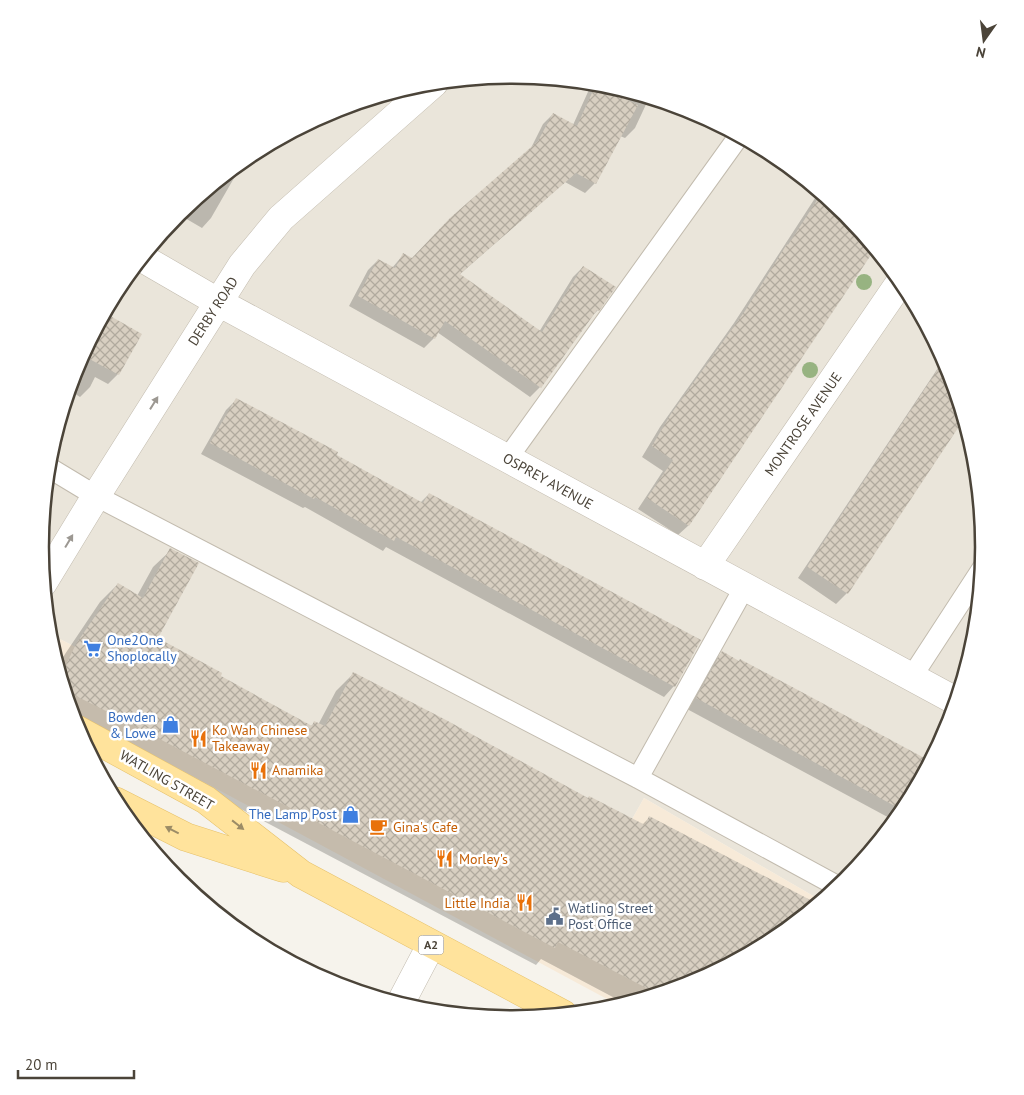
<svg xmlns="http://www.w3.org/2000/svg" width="1024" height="1095" font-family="'PT Sans',sans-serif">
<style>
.residential{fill:#eae5da}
.commercial{fill:#f7ead8}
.shadow{fill:#0003}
.building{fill:url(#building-cross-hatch)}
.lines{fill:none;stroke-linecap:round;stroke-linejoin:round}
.service-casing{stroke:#c2bbae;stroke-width:22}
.minor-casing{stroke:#c2bbae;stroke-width:29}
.primary-casing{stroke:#e6c16a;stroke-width:29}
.service{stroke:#fff;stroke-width:20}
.minor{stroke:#fff;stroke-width:28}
.primary{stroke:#ffe39c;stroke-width:28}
.tree{fill:#97b381}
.oneway{fill:#9c9892}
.oneway2{fill:#9c8c66}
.labels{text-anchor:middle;stroke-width:5;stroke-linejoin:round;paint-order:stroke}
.shield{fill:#fff;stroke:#817c74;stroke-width:1}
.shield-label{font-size:12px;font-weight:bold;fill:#4b4439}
.street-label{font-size:14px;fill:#4b4439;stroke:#fff}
.shop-label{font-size:14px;fill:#366cbe;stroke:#fff;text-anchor:end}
.food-label{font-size:14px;fill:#c56008;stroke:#fff;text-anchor:start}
.service-label{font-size:14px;fill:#4e5e75;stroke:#fff;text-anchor:start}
.rim{fill:none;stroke:#4b4439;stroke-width:2.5}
</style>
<defs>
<pattern id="building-cross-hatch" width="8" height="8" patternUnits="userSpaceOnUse" patternTransform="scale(1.25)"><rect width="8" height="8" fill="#d8cfc1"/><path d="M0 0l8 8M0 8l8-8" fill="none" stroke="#b1aa9e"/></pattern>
</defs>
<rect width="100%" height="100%" fill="#f6f3ec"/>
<path class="residential" d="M512 76 604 85 693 112 774 155 846 214 905 286 948 367 975 456 984 548 975 640 948 728 904 810 846 881 822 901 644 798 584 904 48 633 40 547 49 455 76 367 120 285 178 214 250 155 332 111 420 85Z"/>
<path class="commercial" d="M48 633 584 904 644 798 822 901 774 940 692 984 620 1006 70 710Z
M241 933 328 977 353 990 331 983 250 940Z"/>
<path class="shadow" d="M592 83 604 85 649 98 635 128 625 138 620 136 595 183 585 193 565 182 459 275 539 332 573 277 583 267 598 310 587 321 540 387 530 397 437 332 434 338 424 348 349 306 368 270 378 260 392 268 403 255 412 260 530 150 543 124 553 114 573 125Z
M245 159 211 218 202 228 178 214Z
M819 192 846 214 874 248 689 525 678 535 638 509 663 471 642 457 660 427 734 323Z
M102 318 106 320 118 374 108 384 95 377 90 387 80 397 69 390 76 367Z
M944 359 948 367 963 418 847 593 836 604 798 578Z
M236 400 420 503 429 494 674 686 664 697 386 547 383 551 305 507 303 508 201 454 226 410Z
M171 550 156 638 219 677 310 727 315 722 318 725 336 691 354 673 587 799 642 825 650 817 817 905 774 940 692 984 626 1004 541 959 536 965 74 721 57 667 59 663 100 602 118 584 137 596 153 567Z
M722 653 770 677 930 762 904 810 895 821 687 709 712 663Z
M247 937 326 977 325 979 342 987 331 983Z"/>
<path class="building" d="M596 84 626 91 623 98 638 105 596 184 576 173 460 274 542 332 583 266 616 287 599 311 597 310 541 388 445 321 435 339 358 296 378 259 395 268 403 253 412 258 450 218 538 141 553 113 577 126Z
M821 194 846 214 875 249 689 526 647 498 673 460 652 446 671 414 745 311 787 244 788 245Z
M105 313 142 334 119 375 82 355Z
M944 360 948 367 964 419 848 594 807 567Z
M236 398 338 452 337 455 423 503 429 493 701 640 675 687 396 537 394 541 315 497 314 499 210 443Z
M170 548 199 563 158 638 222 673 221 676 312 726 314 721 325 726 353 672 446 720 588 798 589 796 645 825 649 816 818 904 774 940 692 984 658 994 558 942 555 948 120 718 64 690 60 677 76 644 118 583 143 598Z
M722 651 739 661 740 659 930 761 904 811 696 698Z"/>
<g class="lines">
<defs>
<path id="service" d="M507 459 739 136
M48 467 96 496 638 778 839 887
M911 678 982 569
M638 778 744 588"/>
<path id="minor" d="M142 258 218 302 956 701
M705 566 901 281
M43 583 96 496 242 265 281 218 434 83
M400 1004 431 945"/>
<path id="primary" d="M76 729 206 800 301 874 563 1014
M115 801 186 837 283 868"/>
</defs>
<use href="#service" class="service-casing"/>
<use href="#minor" class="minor-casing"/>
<use href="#primary" class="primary-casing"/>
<use href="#service" class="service"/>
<use href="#minor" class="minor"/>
<use href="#primary" class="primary"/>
</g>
<g class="tree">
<circle cx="864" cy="282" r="8"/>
<circle cx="810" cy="370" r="8"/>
</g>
<defs><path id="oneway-solid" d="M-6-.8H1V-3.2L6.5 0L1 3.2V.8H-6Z" transform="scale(1.25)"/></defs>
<g class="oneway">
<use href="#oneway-solid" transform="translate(154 403) rotate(-58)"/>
<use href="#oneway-solid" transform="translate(69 541) rotate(-59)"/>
</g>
<g class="oneway2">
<use href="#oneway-solid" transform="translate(238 825) rotate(38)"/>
<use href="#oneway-solid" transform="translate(172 830) rotate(-153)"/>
</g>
<defs>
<symbol id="supermarket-bare" viewBox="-9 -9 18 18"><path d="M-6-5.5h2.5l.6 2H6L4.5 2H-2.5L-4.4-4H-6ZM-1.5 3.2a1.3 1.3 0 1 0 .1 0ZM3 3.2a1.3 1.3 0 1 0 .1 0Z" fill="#3f7fe0" stroke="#fff" stroke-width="2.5" paint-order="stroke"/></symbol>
<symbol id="shop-bare" viewBox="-9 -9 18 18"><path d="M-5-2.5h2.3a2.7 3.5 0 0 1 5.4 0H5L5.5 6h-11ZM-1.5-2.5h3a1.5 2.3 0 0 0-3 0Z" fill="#3f7fe0" stroke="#fff" stroke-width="2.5" paint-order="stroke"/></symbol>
<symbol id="restaurant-bare" viewBox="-9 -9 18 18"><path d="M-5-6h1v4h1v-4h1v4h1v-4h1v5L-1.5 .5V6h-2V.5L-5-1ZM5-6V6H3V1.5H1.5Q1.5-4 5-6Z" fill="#e8710a" stroke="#fff" stroke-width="2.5" paint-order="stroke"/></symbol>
<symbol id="cafe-bare" viewBox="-9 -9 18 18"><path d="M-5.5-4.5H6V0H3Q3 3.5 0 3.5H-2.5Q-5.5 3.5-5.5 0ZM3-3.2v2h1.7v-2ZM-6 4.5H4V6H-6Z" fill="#e8710a" stroke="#fff" stroke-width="2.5" paint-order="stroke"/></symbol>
<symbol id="civic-bare" viewBox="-9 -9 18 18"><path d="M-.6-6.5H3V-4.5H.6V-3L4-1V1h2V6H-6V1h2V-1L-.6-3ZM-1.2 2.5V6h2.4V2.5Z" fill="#5c6f8a" stroke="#fff" stroke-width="2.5" paint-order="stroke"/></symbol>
</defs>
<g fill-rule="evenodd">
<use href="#supermarket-bare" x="80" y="636" width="25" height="25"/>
<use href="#shop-bare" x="158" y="712" width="25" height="25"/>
<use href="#restaurant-bare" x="186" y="726" width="25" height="25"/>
<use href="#restaurant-bare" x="246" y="758" width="25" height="25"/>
<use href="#shop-bare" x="338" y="802" width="25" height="25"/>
<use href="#cafe-bare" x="366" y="814" width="25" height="25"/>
<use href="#restaurant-bare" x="432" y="846" width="25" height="25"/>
<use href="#restaurant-bare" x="512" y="890" width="25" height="25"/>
<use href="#civic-bare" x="542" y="904" width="25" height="25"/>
</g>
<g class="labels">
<rect class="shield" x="418.5" y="935.5" width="25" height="19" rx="4"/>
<g class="shield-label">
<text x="431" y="949">A2</text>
</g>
<g class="street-label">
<text transform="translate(213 311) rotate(-57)" y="5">DERBY ROAD</text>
<text transform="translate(803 424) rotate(-55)" y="5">MONTROSE AVENUE</text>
<text transform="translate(548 481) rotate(29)" y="5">OSPREY AVENUE</text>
<text transform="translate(167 780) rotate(30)" y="5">WATLING STREET</text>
</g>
<g class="shop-label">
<text x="107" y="645" text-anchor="start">One2One<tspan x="107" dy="16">Shoplocally</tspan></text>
<text x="156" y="722">Bowden<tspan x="156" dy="16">&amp; Lowe</tspan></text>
<text x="337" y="819">The Lamp Post</text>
</g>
<g class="food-label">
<text x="212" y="735">Ko Wah Chinese<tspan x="212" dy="16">Takeaway</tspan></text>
<text x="272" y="775">Anamika</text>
<text x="393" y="832">Gina's Cafe</text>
<text x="459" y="864">Morley's</text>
<text x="510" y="908" text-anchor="end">Little India</text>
</g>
<g class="service-label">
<text x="568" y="913">Watling Street<tspan x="568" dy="16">Post Office</tspan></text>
</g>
</g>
<path d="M0 0H1024V1095H0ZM49 547a463 463 0 1 1 926 0a463 463 0 1 1-926 0Z" fill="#fff" fill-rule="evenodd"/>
<path class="rim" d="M49 547a463 463 0 1 1 926 0a463 463 0 1 1-926 0Z"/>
<g transform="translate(984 40) rotate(194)" stroke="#ffffff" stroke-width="4" paint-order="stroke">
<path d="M0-4L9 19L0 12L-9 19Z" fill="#4b4439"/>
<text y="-8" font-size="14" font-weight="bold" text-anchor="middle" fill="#4b4439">N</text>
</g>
<path d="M18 1070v8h116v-8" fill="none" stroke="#4b4439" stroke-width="2.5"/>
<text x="25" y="1070" font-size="15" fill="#4b4439" stroke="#ffffff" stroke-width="4" paint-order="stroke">20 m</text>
</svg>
